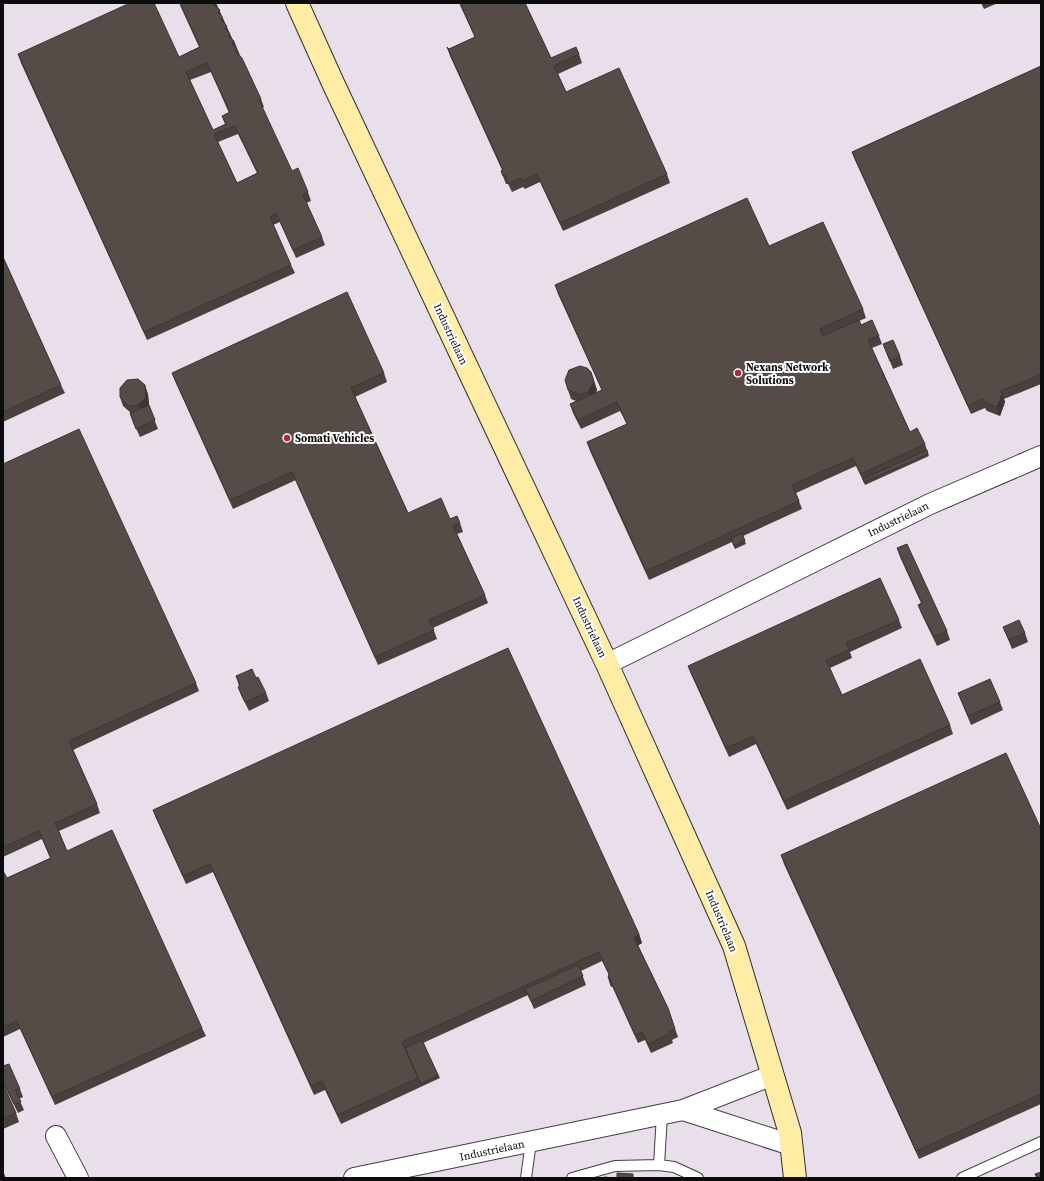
<svg xmlns="http://www.w3.org/2000/svg" width="1044" height="1181" font-family="'Source Serif 4',serif">
<style>
.industrial{fill:#e9dfeb}
.lines{fill:none;stroke-linecap:round;stroke-linejoin:round}
.lane-casing{stroke:#3f3f3f;stroke-width:12}
.street-casing{stroke:#3f3f3f;stroke-width:22}
.secondary-casing{stroke:#2e2e2e;stroke-width:24}
.lane{stroke:#fff;stroke-width:10}
.street{stroke:#fff;stroke-width:20}
.secondary{stroke:#ffeda5;stroke-width:22}
.wall{fill:#49413e;fill-rule:evenodd}
.shaded-wall{fill:#3c3532}
.building{fill:#554c48;stroke:#3c3532;fill-rule:evenodd}
.poi-dot{fill:#c02035;stroke:#fff;stroke-width:1.5}
.labels{text-anchor:middle;stroke-width:4;stroke-linejoin:round;paint-order:stroke}
.street-label{font-size:11px;fill:#0c0c0c;stroke:#fff}
.poi-label{font-size:11px;font-weight:bold;fill:#0c0c0c;stroke:#fff;text-anchor:start}
</style>
<rect width="100%" height="100%" fill="#fff9ea"/>
<path class="industrial" d="M3 3H1041V1178H3Z"/>
<g class="lines">
<defs>
<path id="lane" d="M662 1114 659 1165 674 1167 698 1178
M526 1178 531 1142
M572 1178 615 1166 659 1165
M962 1178 1041 1142"/>
<path id="street" d="M607 664 930 504 1041 456
M683 1110 773 1075
M56 1136 78 1178
M354 1178 683 1110 791 1145"/>
<path id="secondary" d="M297 3 333 83 607 664 734 946 790 1133 795 1178"/>
</defs>
<use href="#lane" class="lane-casing"/>
<use href="#street" class="street-casing"/>
<use href="#secondary" class="secondary-casing"/>
<use href="#lane" class="lane"/>
<use href="#street" class="street"/>
<use href="#secondary" class="secondary"/>
</g>
<path class="wall" d="M179 3H216L229 32 233 40 234 41 240 55 261 99 264 107 262 108 292 171 308 192 311 201 306 203 322 237 325 245 296 258 280 222 273 225 291 265 295 273 147 340 21 63 18 54 179 57 199 47ZM211 72 229 113 222 116 225 124 213 130 190 80ZM238 134 257 173 237 183 218 142Z
M459 3H525L551 58 579 54 582 63 558 74 566 92 667 174 670 183 563 231 540 182 525 189 523 187 512 192 508 184H506L504 179 501 171 502 170 450 56 447 47 449 49 475 37Z
M981 3H998L984 9Z
M1041 66V384L1004 399 1005 402 1000 416 987 411 985 408 971 414 855 160 852 152Z
M769 246 863 309 866 318 859 321 861 325 879 336 882 344 872 348 910 432 925 444 929 456 865 485 856 466 796 493 802 509 743 536 746 544 735 549 732 542 649 580 590 451 587 442 627 424 620 411 581 429 573 413 570 404 576 401 571 399 568 390 591 372 597 390 596 393 602 390 558 294 555 285Z
M3 257 61 385 65 393 3 422Z
M883 344 900 356 903 365 893 369Z
M172 373H384L387 382 355 397 408 513 450 519 460 523 463 532 457 534 485 595 488 603 433 628 437 639 378 665 296 480 233 509 175 381Z
M148 394 149 406 158 429 140 437 133 422 130 413H131L123 406 120 397Z
M3 464 196 683 199 691 73 750 97 804 100 813 59 831 67 851 202 1028 206 1036 55 1105 20 1029 3 1037V871L7 878 50 858 42 839 3 857Z
M897 548 947 631 950 640 937 646 921 613 918 605 921 603 900 557Z
M899 620 902 628 850 652 852 658 830 668 842 695 950 725 953 734 787 810 756 744 729 757 691 674 688 666Z
M1003 627 1025 633 1028 642 1012 649Z
M236 676 256 678 266 693 269 701 249 711 241 695 238 687 239 686Z
M958 693 1000 702 1003 710 971 725Z
M153 810 639 934 642 943 638 945 668 1008 678 1037 672 1040 673 1043 651 1053 645 1040 638 1043 612 986 611 987 609 975 602 961 581 971 586 985 534 1009 528 995 423 1043 440 1078 341 1124 325 1090 314 1095 213 872 186 884 156 818Z
M1041 829V1104L919 1159 784 864 781 855Z
M3 1066 20 1089 23 1097 19 1099 24 1110 18 1113 3 1083Z
M3 1084 16 1113 19 1122 3 1129Z
M3 1171 6 1178H3Z"/>
<path class="shaded-wall" d="M213 3H216L230 34 233 42 234 41 240 58 238 60Z
M591 372 597 390 591 401 588 392Z
M145 385 148 394 149 405 142 414 138 405Z
M1002 394 1005 402 1000 416 997 407Z
M639 934 642 943 637 946 634 938Z
M609 977 612 986 611 987 608 978Z"/>
<path class="building" d="M130 3H154L179 57 200 47 180 3H215L214 5 220 10 218 12 223 18 221 20 227 26 225 28 230 34 228 36 234 41 232 44 237 49 235 51 242 58 261 99 259 100 292 171 298 168 308 192 303 195 322 237 293 250 276 213 270 217 291 265 144 332 18 54ZM207 63 230 112 222 116 226 124 213 130 186 72ZM235 126 258 173 237 183 214 134Z
M460 3H525L551 58 576 47 579 54 554 66 566 92 619 68 667 174 560 223 537 174 522 181 520 178 509 184 505 175 503 176 501 171 503 170 447 47 449 49 475 37Z
M1041 66V374L1033 378 1001 391 1002 394 997 407 984 402 982 399 968 406 852 152Z
M747 198 769 246 823 222 863 309 820 329 823 336 859 320 861 325 872 320 879 336 868 340 910 432 917 428 925 444 861 474 853 458 792 485 799 501 646 571 587 442 627 424 617 402 578 420 570 404 602 390 555 285Z
M3 257 61 385 3 412Z
M347 292 384 373 351 388 408 513 441 498 450 519 457 516 460 523 453 526 485 595 429 620 434 630 375 657 292 472 230 500 172 373Z
M893 340 900 356 890 361 883 344Z
M580 366 587 368 591 372 594 382 588 392 579 395 568 390 565 380 569 370Z
M138 379 145 385 146 397 138 405 128 406 120 397V388L127 380Z
M149 405 155 420 136 429 130 413Z
M79 429 196 683 69 741 97 804 55 823 67 851 112 830 202 1028 52 1097 17 1021 3 1027V871L7 878 51 858 39 831 3 847V464Z
M927 450 928 454 864 482 863 479Z
M742 533 745 541 734 546 731 538Z
M907 544 947 631 934 637 918 605 922 603 897 548Z
M880 578 899 620 846 643 849 650 826 660 842 695 920 659 950 725 784 801 753 736 726 748 688 666Z
M1019 620 1025 633 1009 640 1003 627Z
M508 648 639 934 634 938 668 1008 675 1029 669 1031 670 1034 648 1044 642 1032 635 1035 609 977 608 978 609 974 599 952 402 1042 418 1078 338 1115 322 1081 311 1086 210 864 183 876 153 810Z
M252 669 256 678 258 677 266 693 245 702 238 687 240 685 236 676Z
M990 679 1000 702 968 716 958 693Z
M1006 753 1041 829V1094L916 1151 781 855Z
M578 965 583 976 531 1001 525 989Z
M422 1040 438 1075 421 1084 405 1048Z
M9 1064 20 1089 15 1090 21 1102 14 1104 3 1081V1066Z
M3 1084 16 1113 3 1119Z
M1041 1172V1178H1037L1035 1174Z
M617 1173 633 1174V1178H617Z
M604 1177 616 1178H604Z"/>
<g class="poi-dot">
<circle cx="738" cy="373" r="4"/>
<circle cx="287" cy="438" r="4"/>
</g>
<g class="labels">
<g class="street-label">
<text transform="translate(451 334) rotate(65)" y="4">Industrielaan</text>
<text transform="translate(898 519) rotate(-26)" y="4">Industrielaan</text>
<text transform="translate(590 627) rotate(65)" y="4">Industrielaan</text>
<text transform="translate(722 921) rotate(67)" y="4">Industrielaan</text>
<text transform="translate(492 1150) rotate(-12)" y="4">Industrielaan</text>
</g>
<g class="poi-label">
<text x="746" y="371">Nexans Network<tspan x="746" dy="13">Solutions</tspan></text>
<text x="295" y="442">Somati Vehicles</text>
</g>
</g>
<rect width="1044" height="1181" fill="none" stroke="#0c0c0c" stroke-width="8"/>
</svg>
